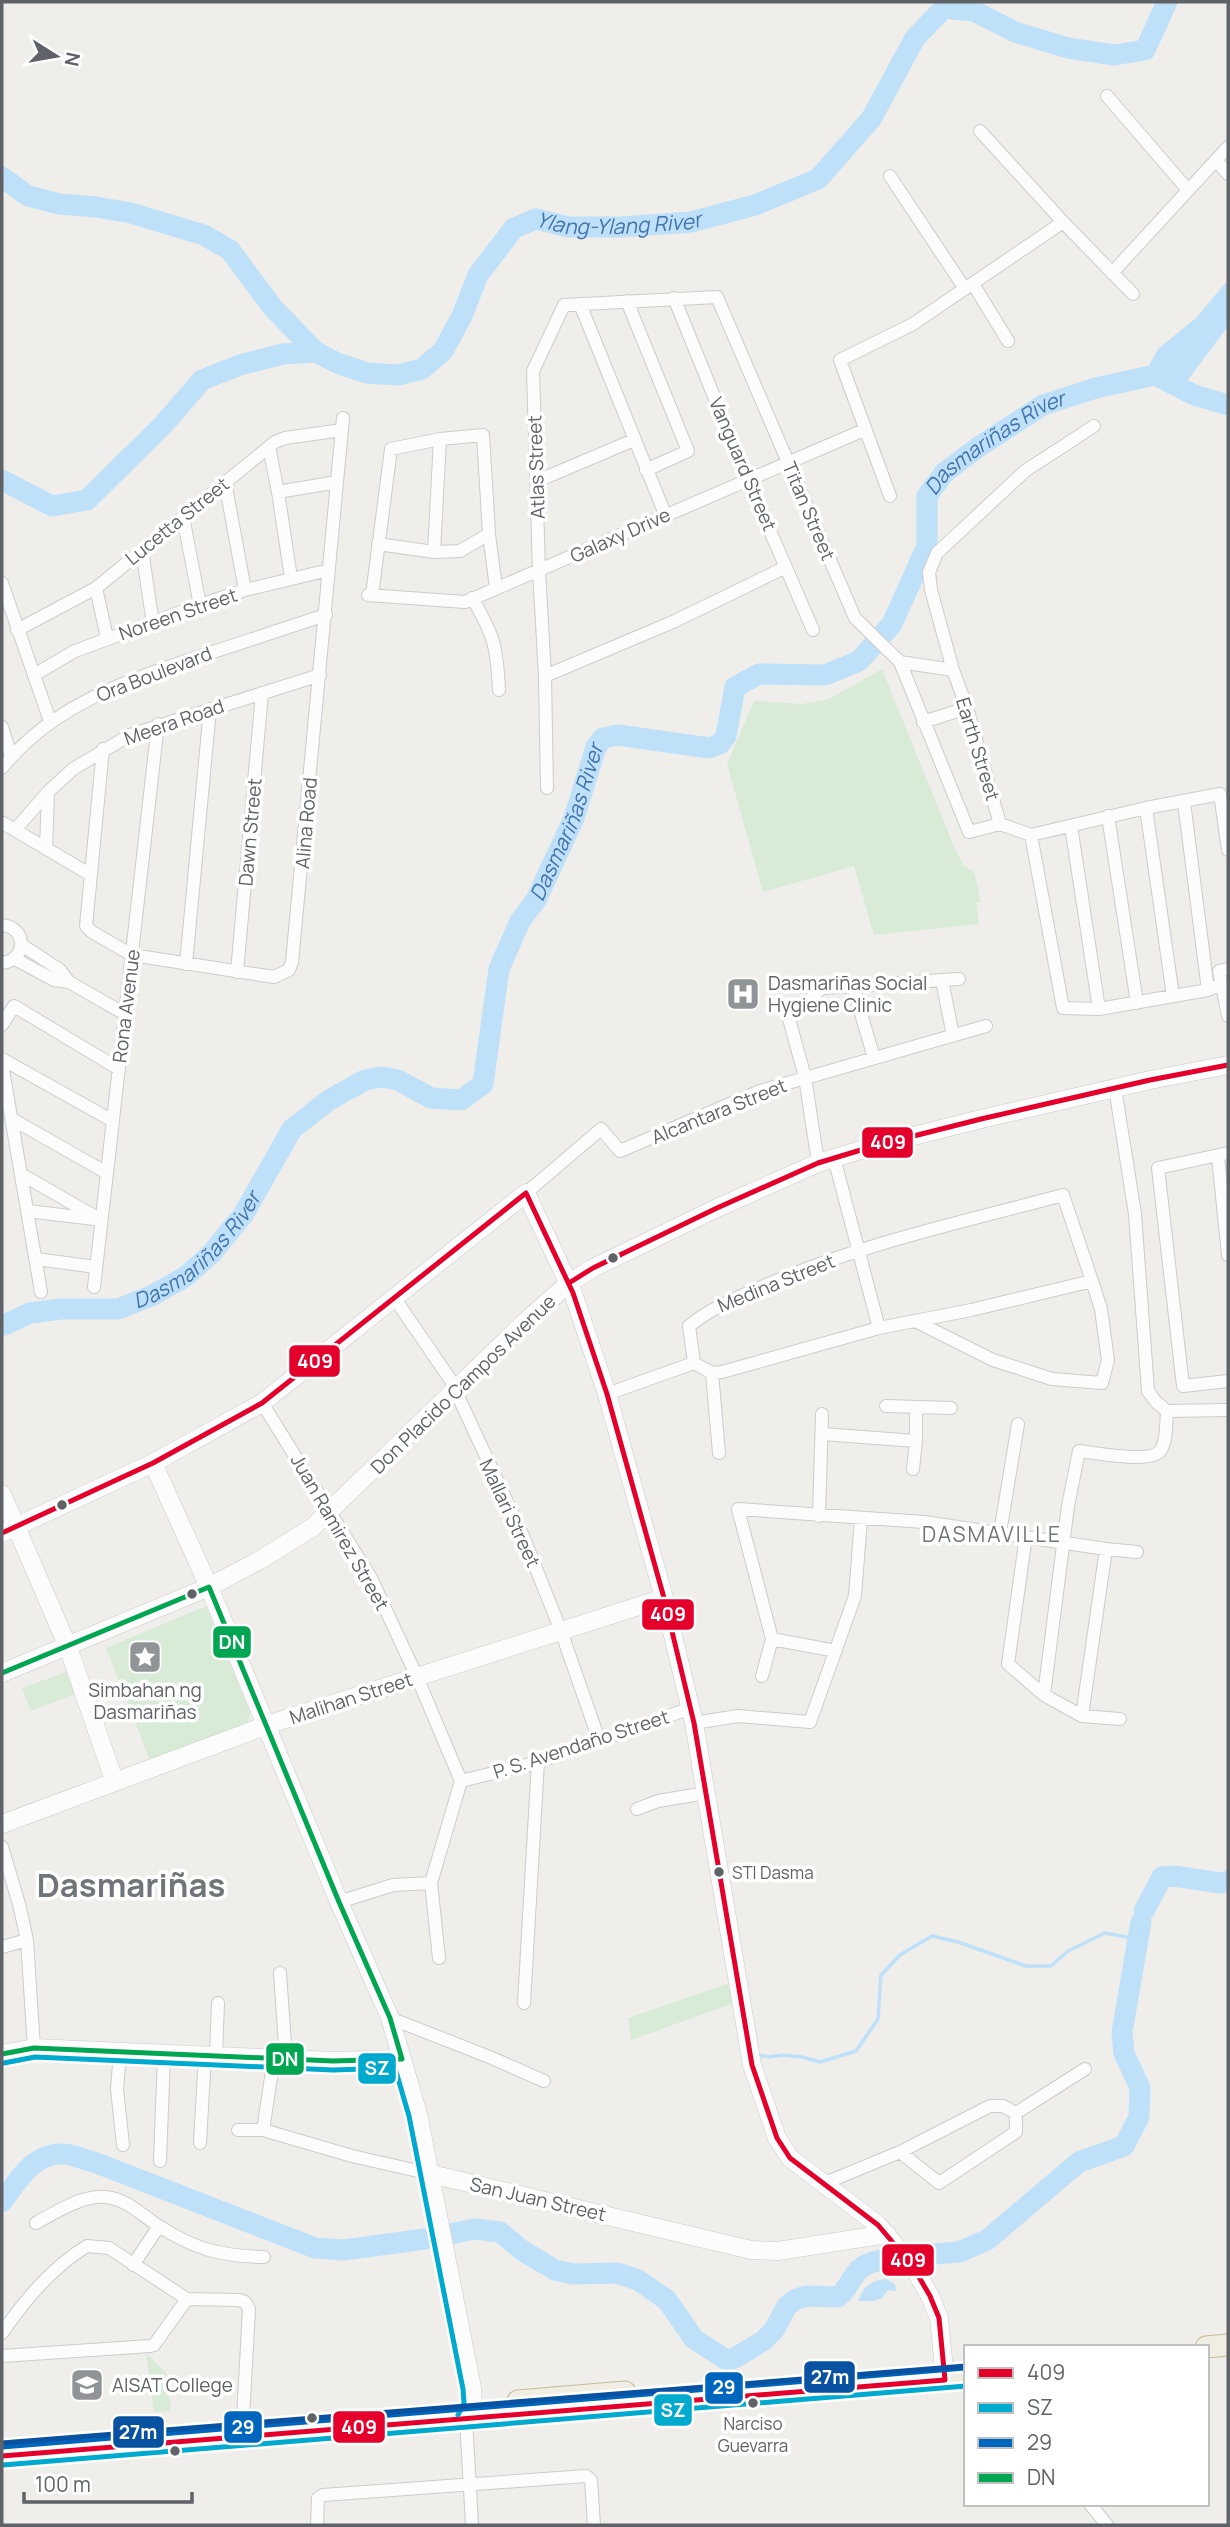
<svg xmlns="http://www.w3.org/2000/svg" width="1230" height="2527" font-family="Manrope,sans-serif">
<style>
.green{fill:#d8ebd6}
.water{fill:#bfe0f9}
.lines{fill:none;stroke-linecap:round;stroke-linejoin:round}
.stream{stroke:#bfe0f9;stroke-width:3.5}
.river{stroke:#bfe0f9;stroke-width:21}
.street-casing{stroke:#cbcccc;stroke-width:14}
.secondary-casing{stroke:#cacacb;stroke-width:19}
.highway-casing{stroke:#c8b996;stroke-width:23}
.street{stroke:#fdfcfc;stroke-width:12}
.secondary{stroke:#fdfcfc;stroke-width:18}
.highway{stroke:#f0ede3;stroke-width:21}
.bus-1-casing{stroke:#fff;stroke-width:10}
.bus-2-casing{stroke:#fff;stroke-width:10}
.bus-3-casing{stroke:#fff;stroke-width:10}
.bus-4-casing{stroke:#fff;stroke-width:10}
.bus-5-casing{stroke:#fff;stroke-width:10}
.bus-1{stroke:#e4002b;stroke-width:5}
.bus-2{stroke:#00a9ce;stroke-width:5}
.bus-3{stroke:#0065bd;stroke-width:5}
.bus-4{stroke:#00a651;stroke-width:5}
.bus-5{stroke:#0952a1;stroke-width:5}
.bus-dot{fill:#5f6368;stroke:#fff;stroke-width:2.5}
.labels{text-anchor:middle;stroke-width:7;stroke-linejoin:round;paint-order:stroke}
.bus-label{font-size:17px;fill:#5f6368;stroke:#fff;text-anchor:start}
.street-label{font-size:19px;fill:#5f6368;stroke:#fff}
.poi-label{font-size:19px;fill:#5f6368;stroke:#fff;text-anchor:start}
.water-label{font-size:21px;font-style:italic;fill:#4174aa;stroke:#fff}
.neighbourhood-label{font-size:21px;letter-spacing:2px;fill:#70757a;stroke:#fff}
.town-label{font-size:33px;font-weight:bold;fill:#70757a;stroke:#fff}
.line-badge{stroke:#fff;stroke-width:2.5}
.badge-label{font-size:19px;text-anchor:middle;font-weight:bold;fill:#fff}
</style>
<rect width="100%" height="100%" fill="#efeeea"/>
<path class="green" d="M882 669 952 842 964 866 974 872 981 902H976L979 924 874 935 854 866 763 892 727 764 754 701 802 704 829 699Z
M206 1606 250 1712 248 1724 151 1763 106 1648Z
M66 1672 75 1694 31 1711 22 1688Z
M727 1984 734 2003 631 2040 628 2018Z
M146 2353 166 2373 171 2411 154 2412Z"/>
<path class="water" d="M1228 280V326L1185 384 1146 371 1158 349 1196 318Z
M886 2279 895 2284 896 2291 888 2290 882 2298 874 2301H858C863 2287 871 2280 886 2279Z"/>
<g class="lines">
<path class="stream" d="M757 2055 769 2057 783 2055 802 2057 820 2062 856 2051 878 2019 881 1975 900 1955 932 1936 958 1942 1026 1966H1051L1068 1951 1105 1933 1138 1939"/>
<g class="river">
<path id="s1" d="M2 177 28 196 60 204 96 207 131 213 204 235 230 250 273 308 316 352 337 363 367 373 398 375 422 369 443 351 462 316 478 275 514 228 536 219 568 227H620L691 222 755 205 818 179 871 119 915 38 944 8 974 11 1015 32 1068 48 1114 55 1145 50 1167 2"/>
<path d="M1155 375 1194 395 1228 405"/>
<path d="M2 480 52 506 87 500 163 425 202 380 240 365 283 354 316 352"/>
<path id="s2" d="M2 1326 30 1313 61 1309H118L151 1296 185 1277 211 1254 243 1215 292 1129 329 1100 365 1080 381 1077 398 1080 431 1098 461 1100 483 1084 499 969 520 921 536 900 574 818 596 747 603 738 618 735 709 748 720 744 726 736 735 687 759 674 825 675 859 661 892 624 927 546V496L944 473 977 448 1043 405 1096 388 1155 375 1177 355"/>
<path d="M1144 1911 1162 1877 1173 1876 1221 1883 1228 1881"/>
<path d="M2 2202C17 2182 32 2154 61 2154 71 2153 84 2160 94 2162L315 2248 344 2250 425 2239 475 2229 500 2232 523 2251 555 2270 573 2274 617 2273 638 2280 667 2300 694 2339 725 2359H733L763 2341 774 2330 787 2306 796 2299 807 2296 838 2297C847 2290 849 2282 856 2273 866 2260 884 2260 900 2257"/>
<path d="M912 2256 959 2252 987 2240 1079 2162 1124 2146 1139 2117 1140 2088 1124 2053 1122 2032 1141 1922"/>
</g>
<defs>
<path id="street" d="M1107 96 1188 190
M980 131 1063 222 1133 294
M1216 160 1228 174
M890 176 965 289
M1112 273 1228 147
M973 284 1008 341
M674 298 748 480 813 630
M627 301 688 451 646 470
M580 304 665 514
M269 447 278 492 291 578
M537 481 634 440
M225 482 245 590
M278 492 337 482
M890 496 840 360 913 324 1063 222
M183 517 200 605
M378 544 434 552 460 551 489 534
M142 550 153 624
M434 552 440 439
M2 583 50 721
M96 588 107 638
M368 595 465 602 864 430
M372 595 391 449 440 439 483 435 489 534 496 588
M472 598C494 635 497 647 499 690
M17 630 96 588 275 442 285 438 342 430
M900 662 969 832 1000 824
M34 675 75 651 200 605 245 590 329 570
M545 676 675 621 786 567
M923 722 967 708
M2 727 11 756
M103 749 86 926 92 932 132 955 274 977 289 970 292 962 343 418
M2 768C53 704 129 680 204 655 244 642 285 628 326 615
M547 788 545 676 539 571 533 371 564 305 717 297 855 618 900 662 953 670
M1184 802 1208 990
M1146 808 1173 996
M1108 816 1137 1003
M3 823 91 875
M1071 826 1099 1009
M15 830 48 792 73 769 130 735 320 675
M1031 835 1000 824 967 708 953 670 931 590 929 572 937 553 1025 471 1094 426
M1031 835 1063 1008 1099 1009 1208 990 1222 984
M1031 835 1146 808 1220 794 1228 850
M46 848 48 792
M2 925C28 928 27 960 2 963
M22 945 60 970 69 982 125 1014
M15 959 54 980 69 982
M186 964 210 709
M1228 969 1219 971 1228 1016
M237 972 262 693
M942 980 953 1036
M853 986 874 1058
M2 1025 14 1006 119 1069
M2 1059 113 1121
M2 1064 41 1292
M1115 1088 1135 1214 1148 1391 1156 1402 1167 1411 1228 1410
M12 1119 107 1173
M1228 1153 1158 1168 1183 1386 1228 1381
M1218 1157 1228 1255
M834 1158 879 1328
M818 1163 805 1077 789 1019 822 988 959 979
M21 1174 101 1220
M526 1193 601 1129 620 1151 760 1091 986 1026
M28 1211 94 1219
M36 1259 96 1267
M94 1287 158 724
M395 1299 450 1379 523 1536 561 1631 599 1740
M915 1321 993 1360 1052 1379 1102 1383 1108 1360 1101 1309 1092 1281
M712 1373 719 1453
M607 1394 694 1363 689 1326C712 1307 737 1298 764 1286 860 1244 963 1222 1063 1195L1092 1281 971 1310 879 1328 722 1372 712 1373 694 1363
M262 1403 371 1578 417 1677 461 1781
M886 1406 951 1408
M822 1434 916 1441
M913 1469 916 1441V1408
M819 1516 822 1414
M1000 1533 1018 1424
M1026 1536 1008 1664 1044 1695 1082 1716 1106 1549
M772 1639 836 1651
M762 1676 772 1639 738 1509 924 1522 1106 1549 1137 1552
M1044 1695 1068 1506 1079 1451C1096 1453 1152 1464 1161 1450 1167 1440 1166 1422 1167 1411
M1082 1716 1120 1719
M694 1723 738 1716 810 1722 855 1596 861 1519
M461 1781 538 1762 691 1708
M637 1809 658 1801 706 1793
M2 1847 19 1904 27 1940 34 2048
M431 1883 439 1958
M339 1902 393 1885 431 1883 461 1781
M2 1947 27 1940
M280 1973 286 2059
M524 2003 538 1762
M390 2018 492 2058 544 2081
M120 2052 117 2089 123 2145
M216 2055 218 2003
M238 2130H263L352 2156 431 2174
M263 2130 274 2058
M200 2143 205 2054
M900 2152 939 2183 1016 2132V2113L1085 2069
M160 2161 164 2055
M825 2183 900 2152 990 2106H1003L1016 2113
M36 2223C56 2212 82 2195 106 2197 126 2199 141 2214 157 2225 194 2249 220 2256 264 2257
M133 2265 159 2226
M187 2299 239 2300 245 2302 249 2309 242 2436
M2 2333C26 2299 51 2268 87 2246L109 2248 187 2299
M2 2356 150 2346 154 2345 187 2299
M466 2419 472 2525
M1090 2504 1107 2525
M317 2525 318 2498 323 2495 586 2476 591 2480 594 2525"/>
<path id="secondary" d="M153 1463 209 1587 339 1902 390 2018 418 2114 472 2388 473 2405 466 2419
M2 1494 68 1647 114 1780
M2 1533 153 1463 262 1403 526 1193 573 1293 607 1394 664 1598 694 1723 752 2065 777 2138 790 2158 878 2225 912 2265 930 2296 939 2318 945 2380
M2 1673 209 1587 260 1560 313 1527 527 1320 569 1283 593 1268 717 1208 818 1163 874 1146 981 1119 1150 1080 1228 1065
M2 1824 276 1722 664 1598
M2 2054 34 2048 333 2061 402 2059
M431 2174 751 2250 778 2251 887 2234"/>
<path id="highway" d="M1206 2347 1228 2345
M518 2401 625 2392
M2 2456 176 2443 966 2377"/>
</defs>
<use href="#street" class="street-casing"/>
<use href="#secondary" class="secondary-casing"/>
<use href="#highway" class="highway-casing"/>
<use href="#street" class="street"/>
<use href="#secondary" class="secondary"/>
<use href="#highway" class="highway"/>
<defs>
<path id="bus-1" d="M569 1283 593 1268 717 1208 818 1163 874 1146 981 1119 1150 1080 1228 1065
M2 1533 153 1463 262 1403 526 1193 573 1293 607 1394 664 1598 694 1723 752 2065 777 2138 790 2158 878 2225 912 2265 930 2296 939 2318 945 2380 2 2456"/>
<path id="bus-2" d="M4 2063 35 2057 333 2070 395 2068 409 2116 463 2389 464 2403 458 2415
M3 2465 966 2386"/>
<path id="bus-3" d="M2 2447 965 2368"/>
<path id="bus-4" d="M2 1673 209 1587 339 1902 390 2018 402 2059 333 2061 34 2048 2 2054"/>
<path id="bus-5" d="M2 2443 966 2366"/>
</defs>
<use href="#bus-1" class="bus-1-casing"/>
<use href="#bus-2" class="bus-2-casing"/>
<use href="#bus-3" class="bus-3-casing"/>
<use href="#bus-4" class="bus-4-casing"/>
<use href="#bus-5" class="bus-5-casing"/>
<use href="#bus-1" class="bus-1"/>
<use href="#bus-2" class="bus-2"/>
<use href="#bus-3" class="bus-3"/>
<use href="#bus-4" class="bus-4"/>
<use href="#bus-5" class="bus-5"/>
</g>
<defs>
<symbol id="hospital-square" viewBox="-11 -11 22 22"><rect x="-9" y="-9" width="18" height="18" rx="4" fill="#919496" stroke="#fff"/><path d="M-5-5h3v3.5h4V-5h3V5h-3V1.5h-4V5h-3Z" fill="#fff"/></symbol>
<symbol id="sight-square" viewBox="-11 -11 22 22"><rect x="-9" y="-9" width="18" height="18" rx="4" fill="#919496" stroke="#fff"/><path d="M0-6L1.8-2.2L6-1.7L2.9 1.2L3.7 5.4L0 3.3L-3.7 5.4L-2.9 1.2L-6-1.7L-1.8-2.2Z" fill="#fff"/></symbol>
<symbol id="university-square" viewBox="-11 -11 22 22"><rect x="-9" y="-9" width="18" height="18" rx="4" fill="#919496" stroke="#fff"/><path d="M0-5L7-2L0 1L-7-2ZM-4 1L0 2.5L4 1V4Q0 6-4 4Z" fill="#fff"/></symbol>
</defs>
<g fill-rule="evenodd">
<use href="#hospital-square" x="724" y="975" width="38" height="38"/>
<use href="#sight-square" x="126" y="1638" width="38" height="38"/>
<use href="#university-square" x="68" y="2366" width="38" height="38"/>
</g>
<g class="bus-dot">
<circle cx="613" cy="1258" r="6"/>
<circle cx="62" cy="1505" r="6"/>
<circle cx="192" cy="1594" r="6"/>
<circle cx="719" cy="1872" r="6"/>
<circle cx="753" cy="2403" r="6"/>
<circle cx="312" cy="2418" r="6"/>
<circle cx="175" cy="2451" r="6"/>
</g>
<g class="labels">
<g class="bus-label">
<text x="732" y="1879">STI Dasma</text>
<text x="753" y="2430" text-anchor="middle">Narciso<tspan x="753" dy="22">Guevarra</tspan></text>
</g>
<g class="street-label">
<text transform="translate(743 464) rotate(67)" y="7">Vanguard Street</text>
<text transform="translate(536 467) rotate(-92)" y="7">Atlas Street</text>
<text transform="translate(809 511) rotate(67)" y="7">Titan Street</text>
<text transform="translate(177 521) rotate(-39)" y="7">Lucetta Street</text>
<text transform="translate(620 535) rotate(-24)" y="7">Galaxy Drive</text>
<text transform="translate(178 614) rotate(-19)" y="7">Noreen Street</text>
<text transform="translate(154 674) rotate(-21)" y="7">Ora Boulevard</text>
<text transform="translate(174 722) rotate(-19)" y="7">Meera Road</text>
<text transform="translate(978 749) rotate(73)" y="7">Earth Street</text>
<text transform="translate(306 823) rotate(-85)" y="7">Alina Road</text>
<text transform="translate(250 832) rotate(-85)" y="7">Dawn Street</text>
<text transform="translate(126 1006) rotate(-83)" y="7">Rona Avenue</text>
<text transform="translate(719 1111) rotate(-22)" y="7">Alcantara Street</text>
<text transform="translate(776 1283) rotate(-22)" y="7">Medina Street</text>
<text transform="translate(463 1384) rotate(-44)" y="7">Don Placido Campos Avenue</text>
<text transform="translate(510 1513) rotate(65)" y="7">Mallari Street</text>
<text transform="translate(340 1532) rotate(60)" y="7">Juan Ramirez Street</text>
<text transform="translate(351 1698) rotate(-18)" y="7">Malihan Street</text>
<text transform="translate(581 1744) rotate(-18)" y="7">P. S. Avendaño Street</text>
<text transform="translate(538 2199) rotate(13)" y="7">San Juan Street</text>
</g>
<g class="poi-label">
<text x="768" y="990">Dasmariñas Social<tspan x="768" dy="22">Hygiene Clinic</tspan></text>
<text x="145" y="1697" text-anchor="middle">Simbahan ng<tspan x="145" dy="22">Dasmariñas</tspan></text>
<text x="112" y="2392">AISAT College</text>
</g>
<g class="water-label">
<text dy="7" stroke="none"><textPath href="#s1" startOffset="766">Ylang-Ylang River</textPath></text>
<text dy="7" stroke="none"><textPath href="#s2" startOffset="1547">Dasmariñas River</textPath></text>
<text dy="7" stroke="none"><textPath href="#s2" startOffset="873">Dasmariñas River</textPath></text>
<text dy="7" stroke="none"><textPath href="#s2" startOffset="220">Dasmariñas River</textPath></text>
</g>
<g class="neighbourhood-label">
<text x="992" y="1542">DASMAVILLE</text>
</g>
<g class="town-label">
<text x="131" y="1897">Dasmariñas</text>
</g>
</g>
<g class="line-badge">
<rect x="861" y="1126" width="53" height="33" rx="7" fill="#e4002b"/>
<rect x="288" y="1344" width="53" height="34" rx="7" fill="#e4002b"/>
<rect x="641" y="1598" width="54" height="33" rx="7" fill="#e4002b"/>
<rect x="212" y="1625" width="40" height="34" rx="7" fill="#00a651"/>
<rect x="265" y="2042" width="40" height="34" rx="7" fill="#00a651"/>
<rect x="357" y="2052" width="40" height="33" rx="7" fill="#00a9ce"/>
<rect x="881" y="2243" width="54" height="34" rx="7" fill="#e4002b"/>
<rect x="803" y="2360" width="53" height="34" rx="7" fill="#0952a1"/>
<rect x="704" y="2371" width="40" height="34" rx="7" fill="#0065bd"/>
<rect x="653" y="2393" width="40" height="34" rx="7" fill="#00a9ce"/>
<rect x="332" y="2410" width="54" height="34" rx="7" fill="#e4002b"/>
<rect x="223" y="2410" width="40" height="34" rx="7" fill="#0065bd"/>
<rect x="112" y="2415" width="53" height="34" rx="7" fill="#0952a1"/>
</g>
<g class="badge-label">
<text x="888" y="1149">409</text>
<text x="315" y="1368">409</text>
<text x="668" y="1621">409</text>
<text x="232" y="1649">DN</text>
<text x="285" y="2066">DN</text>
<text x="377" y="2075">SZ</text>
<text x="908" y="2267">409</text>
<text x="830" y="2384">27m</text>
<text x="724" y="2394">29</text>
<text x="673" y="2417">SZ</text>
<text x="359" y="2434">409</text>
<text x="243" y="2434">29</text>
<text x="138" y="2439">27m</text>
</g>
<rect width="1230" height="2527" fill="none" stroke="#5f6368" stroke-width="7"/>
<rect x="964" y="2345" width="245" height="161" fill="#ffffff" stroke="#bfc1c3" stroke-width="2"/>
<rect x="978" y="2368" width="35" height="10" fill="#e4002b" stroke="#bfc1c3" stroke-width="2"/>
<text x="1027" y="2380" font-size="21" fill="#5f6368">409</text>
<rect x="978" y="2403" width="35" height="10" fill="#00a9ce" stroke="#bfc1c3" stroke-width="2"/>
<text x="1027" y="2415" font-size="21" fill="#5f6368">SZ</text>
<rect x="978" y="2438" width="35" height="10" fill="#0065bd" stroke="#bfc1c3" stroke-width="2"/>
<text x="1027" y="2450" font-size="21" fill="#5f6368">29</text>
<rect x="978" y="2473" width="35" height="10" fill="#00a651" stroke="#bfc1c3" stroke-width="2"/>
<text x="1027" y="2485" font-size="21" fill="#5f6368">DN</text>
<g transform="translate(56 56) rotate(101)" stroke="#ffffff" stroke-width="5" paint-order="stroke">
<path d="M0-5L12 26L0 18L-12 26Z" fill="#5f6368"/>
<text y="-10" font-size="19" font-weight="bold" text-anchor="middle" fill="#5f6368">N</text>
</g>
<path d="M24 2492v10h168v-10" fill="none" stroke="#5f6368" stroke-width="3.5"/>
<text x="35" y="2492" font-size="21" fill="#5f6368" stroke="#ffffff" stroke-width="5" paint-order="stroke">100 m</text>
</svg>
